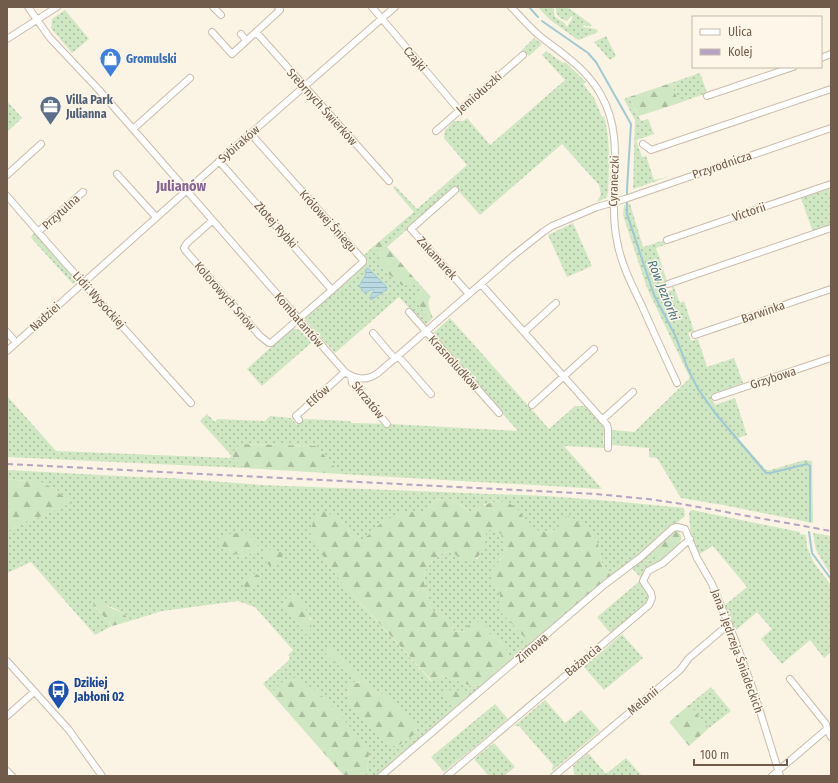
<svg xmlns="http://www.w3.org/2000/svg" width="838" height="783" font-family="'Fira Sans Condensed',sans-serif">
<style>
.grass{fill:url(#grass-dots);fill-rule:evenodd}
.forest{fill:url(#forest-firs)}
.water{fill:url(#water-rules);stroke:#9fc9d4}
.lines{fill:none;stroke-linecap:round;stroke-linejoin:round}
.stream{stroke:#9fc9d4;stroke-width:2}
.minor-casing{stroke:#cbbbaa;stroke-width:8}
.minor{stroke:#fff;stroke-width:6}
.rail{stroke:#b6a3c3;stroke-width:2;stroke-dasharray:6 4;stroke-linecap:butt}
.labels{text-anchor:middle;stroke-width:3;stroke-linejoin:round;paint-order:stroke}
.shop-label{font-size:12px;font-weight:bold;fill:#366cbe;stroke:#fef7e9;text-anchor:start}
.street-label{font-size:12px;fill:#715b4a;stroke:#fef7e9}
.service-label{font-size:12px;font-weight:bold;fill:#4e5e75;stroke:#fef7e9;text-anchor:start}
.transit-label{font-size:12px;font-weight:bold;fill:#164399;stroke:#fef7e9;text-anchor:start}
.water-label{font-size:13px;font-style:italic;fill:#467584;stroke:#fef7e9}
.quarter-label{font-size:14px;font-weight:bold;fill:#886694;stroke:#fef7e9}
</style>
<defs>
<pattern id="grass-dots" width="8" height="8" patternUnits="userSpaceOnUse"><rect width="8" height="8" fill="#cfe7c2"/><path d="M2 2h.1M6 6h.1" fill="none" stroke="#acbea0" stroke-width="1.8" stroke-linecap="round"/></pattern>
<pattern id="forest-firs" width="22" height="20" patternUnits="userSpaceOnUse"><rect width="22" height="20" fill="#cfe7c2"/><path d="M5 1l3.5 6h-7zM16 11l3.5 6h-7z" fill="#acbea0"/></pattern>
<pattern id="water-rules" width="6" height="5" patternUnits="userSpaceOnUse"><rect width="6" height="5" fill="#b9dae3"/><path d="M0 2.5h6" fill="none" stroke="#9bb4ba"/></pattern>
</defs>
<rect width="100%" height="100%" fill="#fbf3e3"/>
<path class="grass" d="M538 7H553L555 17 566 24 565 25 567 27 573 17 571 16 567 21C560 19 556 16 556 8L567 7 592 25 590 27 584 25 583 27 596 29 598 32 578 40 549 19Z
M65 10 89 39 72 53 51 28 52 19Z
M606 36 616 56 610 60 594 42Z
M534 38 542 44 529 56 522 50Z
M546 51 563 63 565 62 586 82 583 84 594 98 602 117 604 116C611 142 609 167 608 193L606 198 597 202 601 194 599 185 562 144 480 215 455 187 387 247 381 240 414 212 393 188 395 186 417 209 467 165 444 138 445 130 454 121H463L467 118 490 145 565 80 542 55Z
M700 73 707 93 679 103 671 83Z
M629 97 641 121 648 119 654 134 636 140 642 157 646 156 654 180 668 177 633 189 635 120 624 99Z
M7 101 22 118 7 132Z
M829 189 831 195V226L813 232 801 198Z
M630 204 643 247 665 240 667 244 656 248 667 281 663 283 666 292 673 290 671 286 673 285 680 303 684 301 694 331 688 333 691 341 698 339 707 367 734 358 743 383 710 395 715 405 735 398 747 435 738 438 766 470H770L805 460 812 461 813 523 723 505 681 498 657 458 649 457V448L612 445V430L634 432 690 378 647 288 623 215 624 205Z
M573 223 592 266 567 277 548 235Z
M34 233 73 277 75 282 73 284 32 239 31 237Z
M374 246C385 255 378 261 384 270L401 285 409 284 415 279 424 289 420 292 419 306 431 320 425 325 399 297 335 353 304 318 368 262 363 256Z
M450 318 549 429 575 406H585L604 428 603 444H606L605 448 564 446 602 489 341 474 316 446 240 444 231 455 244 468 7 457V396L56 451 230 458 231 455 200 421 207 414 215 422 217 419 265 421 270 416 291 418 297 425 305 419 350 421 351 423 390 424 518 431 432 334Z
M292 328 300 330 311 343 262 386 247 369Z
M7 470 138 477 171 478 261 485 545 496 611 501 684 508 685 516 612 577 602 565 598 544 592 534 575 520 560 526 556 530 542 532 533 529 527 524 518 510 499 501 485 504 471 513C459 502 452 498 436 500L423 515 417 514 411 511 379 525 370 536 360 541 352 536 340 519 310 538C323 554 332 572 346 587 374 619 403 649 431 681L444 676 471 686 484 685 470 697 443 692 457 709 378 776H365L367 772 369 753 286 679 271 693 263 684 289 660 290 657 288 655 293 650 255 607 238 601 162 611 130 621C122 609 107 605 94 601L93 604 95 607 112 626 95 635 31 562 7 573V531L73 502 60 494 57 490 38 481H26L7 479ZM222 547 260 548 244 557ZM294 595 311 619 306 634 283 605 287 598ZM330 648 344 661 362 676 372 688 387 697 393 704 412 720 417 732C411 736 401 746 393 746 386 746 356 713 351 706L349 701 348 686 355 682H360L327 656 326 652Z
M692 510 800 532V534L806 535 807 547 814 563 831 585V652L824 658 810 640 782 664 761 639 772 629 757 612 735 631 724 606 747 587 713 546 698 555 690 528 689 512Z
M486 530H494L501 534 506 554 500 559 493 583 500 594V611L532 645 512 661C508 654 504 645 498 640 487 629 468 630 455 632L444 617 432 610C427 592 417 576 432 561 439 555 443 552 451 551L462 559H478L486 538Z
M813 533 831 536V575L816 550Z
M652 548 663 560 642 579 631 567Z
M641 580C646 588 652 594 647 603L611 634 597 617Z
M622 634 643 658 604 690 584 667Z
M711 687 731 711 709 728 689 705Z
M545 700 565 723 581 710 600 731 552 771 553 765 519 726H514Z
M495 704 508 719 444 772 431 757Z
M494 743 515 767 504 776H489L474 759Z
M588 753 606 774 626 758 642 776H576L574 773 573 766Z"/>
<path class="forest" d="M671 83 679 103 639 116 629 97Z
M381 240 415 279C411 283 407 287 401 285L384 270C378 261 385 255 374 246Z
M424 289 431 297C425 303 431 312 433 318L431 320 419 306 416 297 420 292Z
M240 444 316 446 341 474 244 468 231 455Z
M7 479 26 481H38L57 490 60 494 74 502 7 531Z
M447 499 458 503 471 513C480 506 496 498 508 503 529 512 521 534 551 531 558 530 559 527 560 521L569 516 584 526 592 534 598 544 602 565 612 577 532 645 500 611V594L493 583 491 569 506 554 501 534 494 530H486C487 543 482 556 471 563L462 560 451 551C443 552 439 555 432 561 417 576 427 592 432 610L444 617 455 632 466 631 467 626 475 622 484 620 489 633 498 640 506 649 512 661 484 685 471 686 444 676 432 681C403 649 375 619 346 587 332 572 323 554 310 538 312 526 312 516 324 511L340 519 352 536 360 541C371 535 371 531 379 525 385 520 404 510 411 511 416 512 418 514 423 515L436 500Z
M673 531H677C690 540 670 554 663 560L652 548Z
M244 532 252 539 260 548 244 557C230 551 221 552 218 536Z
M268 549 281 552 283 558 270 566C263 560 263 556 268 549Z
M252 574C258 574 260 575 261 581L259 584 246 589 242 583 245 578Z
M294 595C303 605 315 618 310 633L306 634 283 605 287 598Z
M99 599C101 601 103 603 106 605 115 611 124 611 130 621L112 626 93 604 94 601Z
M329 647 344 661 362 676 372 688 387 697 393 704 412 720 417 732C411 736 402 746 393 746 386 746 356 713 351 706L349 701 348 686 353 682 358 683 360 682 327 656 326 652Z
M295 678C324 690 346 723 366 746L369 753 367 772 365 776H344L271 693 286 679Z
M448 690 463 691 470 697 457 709 442 692Z
M689 705 709 728 689 746 669 722Z"/>
<path class="water" d="M368 268 387 287 386 290 371 300V295L374 290 373 289 365 293 359 286 365 276 366 269Z"/>
<g class="lines">
<path class="stream" d="M529 7 538 17
M542 21 588 53 596 62 631 124 627 189V214L654 295 675 335 688 369 698 389 715 413 766 473H770L807 464 810 466V521
M809 532 812 553 831 579"/>
<defs>
<path id="minor" d="M28 7 50 38 99 90 345 372C356 380 367 381 378 373L514 255 543 232 552 226 597 207 625 199 831 128
M213 7 221 15
M372 7 459 110
M511 7C521 17 530 28 541 37 564 55 587 69 601 95 627 140 607 192 617 241 621 264 632 285 642 306 653 331 665 357 677 383
M212 32 232 54 280 10 278 7
M256 32 389 181
M241 34 246 40
M7 39 57 7
M821 58 831 54
M707 96 793 67
M133 129 190 78
M436 131 523 55
M643 144 651 150 831 89
M219 161 332 290
M117 174 156 217
M7 175 41 144
M455 190 411 229 469 294
M7 196 59 256 191 403
M212 221 187 243 184 248 185 250 260 336 269 343H271L332 290 363 262V260L251 134
M39 231 83 192
M667 240 831 184
M481 284 607 425 608 429V448
M668 284 831 228
M409 312 499 413
M7 332 13 339
M524 332 556 303
M373 333 395 359
M695 335 831 289
M7 351 242 141 395 7
M398 356 431 394
M351 376 352 383 387 424
M715 397 831 358
M532 405 594 349
M299 420 296 416 345 372
M602 420 633 392
M7 661 69 730 102 776
M790 679 826 724 827 729 831 737
M7 716 34 692
M7 771 12 776
M381 776 604 585 641 557 673 528 677 527 685 529 697 558 712 584 735 640 754 692 780 776
M447 776 649 605 652 598 651 593 643 581 648 571 663 563 690 539
M554 776 680 670 689 658 729 624
M772 776 827 729"/>
</defs>
<use href="#minor" class="minor-casing"/>
<use href="#minor" class="minor"/>
<path class="rail" d="M7 464 595 494 648 499 676 503 831 531"/>
</g>
<defs>
<symbol id="shop-pin" viewBox="-11 -11 22 30"><path d="M0 17L-7.5 6A9.5 9.5 0 1 1 7.5 6Z" fill="#3f7fe0" stroke="#fef7e9"/><path d="M-5-2.5h2.3a2.7 3.5 0 0 1 5.4 0H5L5.5 6h-11ZM-1.5-2.5h3a1.5 2.3 0 0 0-3 0Z" fill="#fff"/></symbol>
<symbol id="office-pin" viewBox="-11 -11 22 30"><path d="M0 17L-7.5 6A9.5 9.5 0 1 1 7.5 6Z" fill="#5c6f8a" stroke="#fef7e9"/><path d="M-6-3h4V-5.5h4V-3h4V5H-6ZM-1-4.5V-3h2v-1.5ZM-6 0V1H6V0Z" fill="#fff"/></symbol>
<symbol id="bus-pin" viewBox="-11 -11 22 30"><path d="M0 17L-7.5 6A9.5 9.5 0 1 1 7.5 6Z" fill="#1a4fb4" stroke="#fef7e9"/><path d="M-5-6H5V4H4V6H2V4H-2V6H-4V4H-5ZM-3.5-4V0h7V-4ZM-3.5 1.2v1.5H-2V1.2ZM2 1.2v1.5H3.5V1.2Z" fill="#fff"/></symbol>
</defs>
<g fill-rule="evenodd">
<use href="#shop-pin" x="98" y="46" width="25" height="34"/>
<use href="#office-pin" x="38" y="94" width="25" height="34"/>
<use href="#bus-pin" x="46" y="678" width="25" height="34"/>
</g>
<g class="labels">
<g class="shop-label">
<text x="126" y="63">Gromulski</text>
</g>
<g class="street-label">
<text transform="translate(415 59) rotate(49)" y="4">Czajki</text>
<text transform="translate(479 93) rotate(-41)" y="4">Jemiołuszki</text>
<text transform="translate(322 107) rotate(48)" y="4">Srebrnych Świerków</text>
<text transform="translate(239 144) rotate(-41)" y="4">Sybiraków</text>
<text transform="translate(722 165) rotate(-19)" y="4">Przyrodnicza</text>
<text transform="translate(614 181) rotate(-88)" y="4">Cyraneczki</text>
<text transform="translate(61 212) rotate(-42)" y="4">Przytulna</text>
<text transform="translate(749 212) rotate(-19)" y="4">Victorii</text>
<text transform="translate(328 221) rotate(48)" y="4">Królowej Śniegu</text>
<text transform="translate(276 225) rotate(48)" y="4">Złotej Rybki</text>
<text transform="translate(437 258) rotate(48)" y="4">Zakamarek</text>
<text transform="translate(225 296) rotate(49)" y="4">Kolorowych Snów</text>
<text transform="translate(99 300) rotate(48)" y="4">Lidii Wysockiej</text>
<text transform="translate(763 312) rotate(-19)" y="4">Barwinka</text>
<text transform="translate(45 317) rotate(-42)" y="4">Nadziei</text>
<text transform="translate(299 320) rotate(49)" y="4">Kombatantów</text>
<text transform="translate(454 363) rotate(48)" y="4">Krasnoludków</text>
<text transform="translate(773 378) rotate(-18)" y="4">Grzybowa</text>
<text transform="translate(318 396) rotate(-42)" y="4">Elfów</text>
<text transform="translate(368 400) rotate(51)" y="4">Skrzatów</text>
<text transform="translate(532 648) rotate(-41)" y="4">Zimowa</text>
<text transform="translate(737 651) rotate(70)" y="4">Jana i Jędrzeja Śniadeckich</text>
<text transform="translate(583 660) rotate(-40)" y="4">Bażancia</text>
<text transform="translate(643 701) rotate(-40)" y="4">Melanii</text>
</g>
<g class="service-label">
<text x="66" y="104">Villa Park<tspan x="66" dy="14">Julianna</tspan></text>
</g>
<g class="transit-label">
<text x="74" y="687">Dzikiej<tspan x="74" dy="14">Jabłoni 02</tspan></text>
</g>
<g class="water-label">
<text transform="translate(664 290) rotate(68)" y="5">Rów Jeziorki</text>
</g>
<g class="quarter-label">
<text x="181" y="191">Julianów</text>
</g>
</g>
<rect width="838" height="783" fill="none" stroke="#715b4a" stroke-width="16"/>
<rect x="692" y="16" width="130" height="52" fill="#fef7e9" stroke="#c6b9a9"/>
<rect x="700" y="29" width="20" height="6" fill="#ffffff" stroke="#c6b9a9"/>
<text x="728" y="36" font-size="12" fill="#715b4a">Ulica</text>
<rect x="700" y="49" width="20" height="6" fill="#b6a3c3" stroke="#c6b9a9"/>
<text x="728" y="56" font-size="12" fill="#715b4a">Kolej</text>
<path d="M694 759v6h93v-6" fill="none" stroke="#715b4a" stroke-width="2"/>
<text x="700" y="759" font-size="12" fill="#715b4a" stroke="#fef7e9" stroke-width="3" paint-order="stroke">100 m</text>
</svg>
